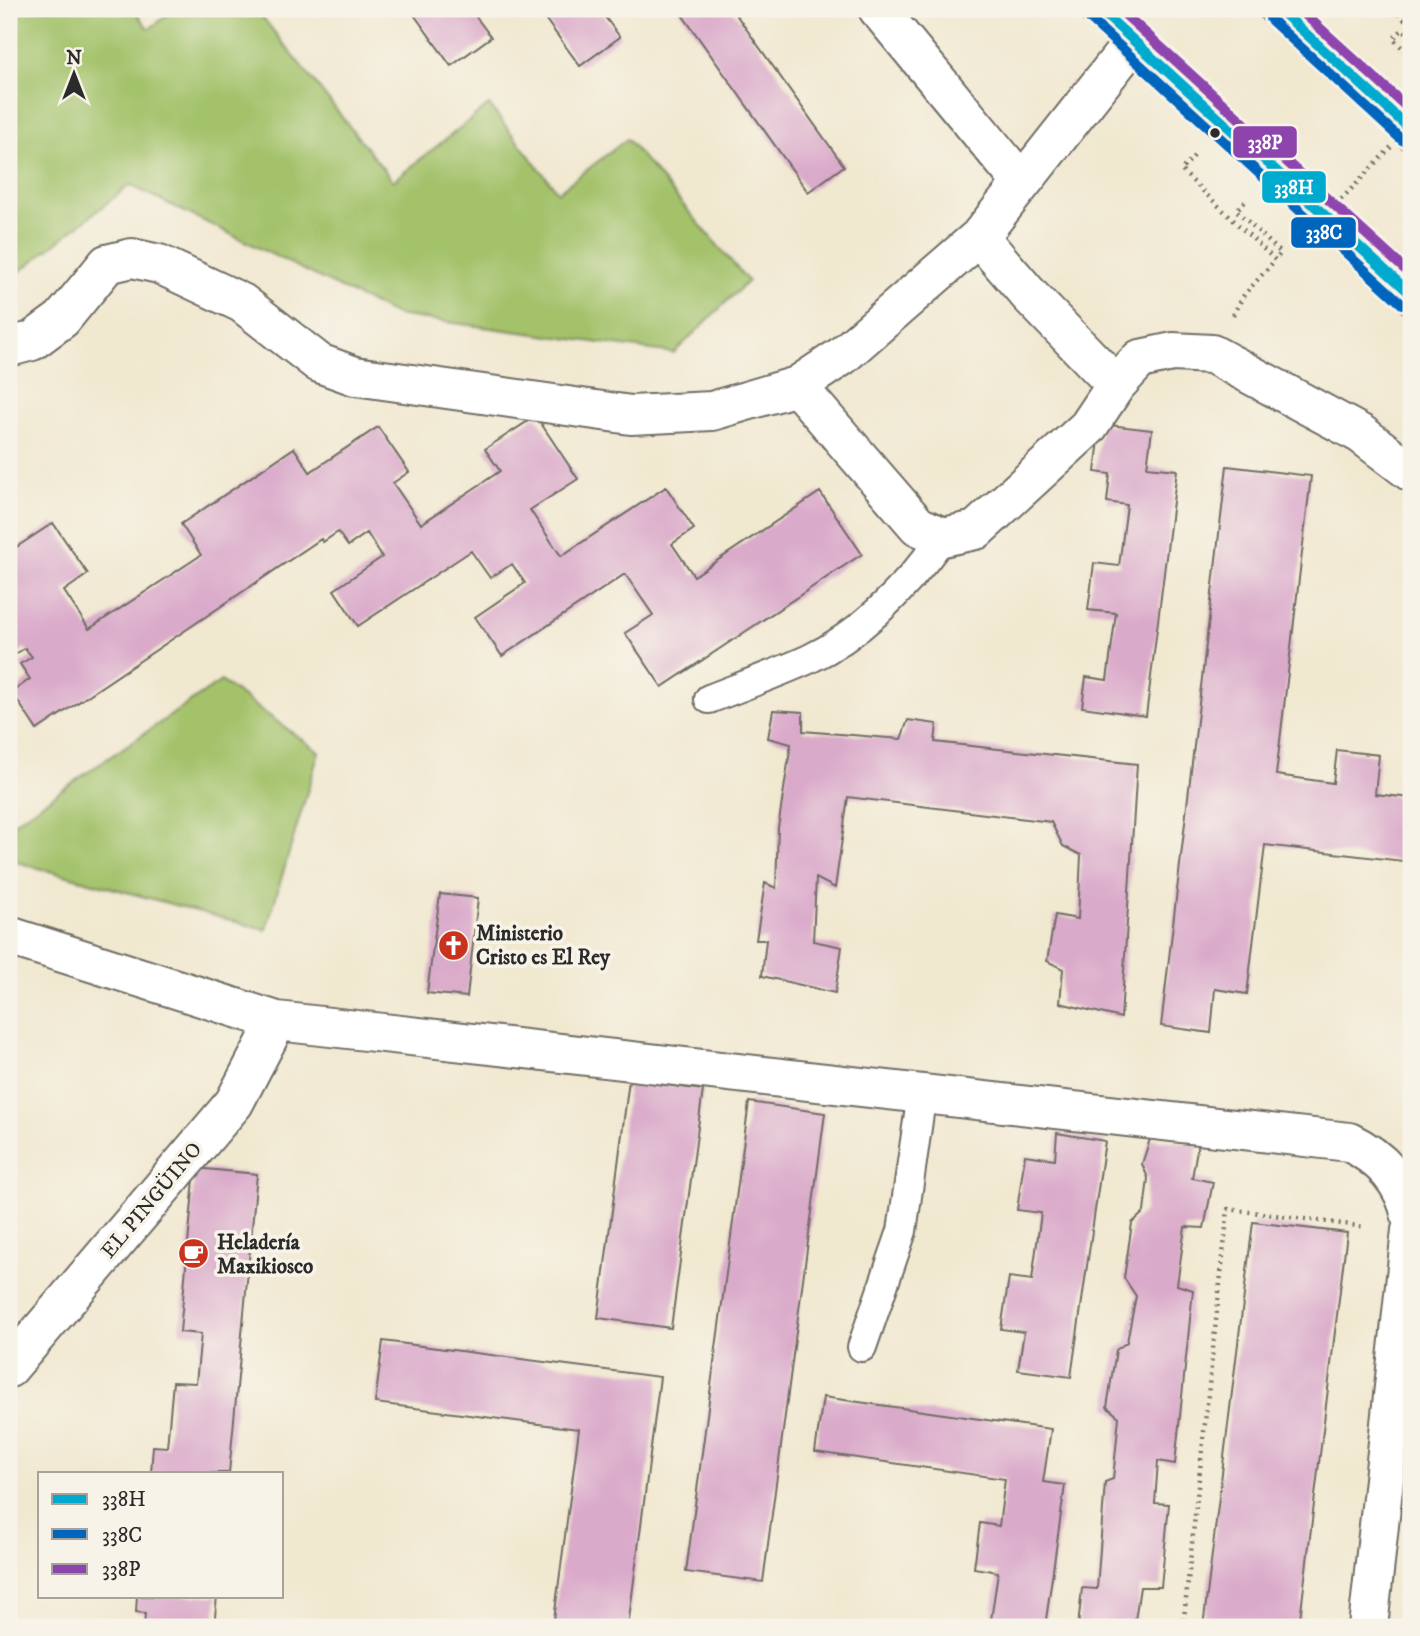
<svg xmlns="http://www.w3.org/2000/svg" width="1420" height="1636" font-family="'IM FELL DW Pica',serif">
<style>
.green{fill:#a3c26a;stroke:#67764a;stroke-width:2}
.building{fill:#daaaca}
.lines{fill:none;stroke-linecap:round;stroke-linejoin:round}
.lane-casing{stroke:#706d65;stroke-width:32}
.street-casing{stroke:#706d65;stroke-width:42}
.primary-casing{stroke:#706d65;stroke-width:42}
.path{stroke:#706d65;stroke-width:4.5;stroke-dasharray:2 5;stroke-linecap:butt}
.lane{stroke:#fff;stroke-width:28}
.street{stroke:#fff;stroke-width:38}
.primary{stroke:#efc469;stroke-width:38}
.path-bridge{stroke:#706d65;stroke-width:4.5;stroke-dasharray:2 5;stroke-linecap:butt}
.bus-1-casing{stroke:#f7f3e8;stroke-width:16}
.bus-2-casing{stroke:#f7f3e8;stroke-width:16}
.bus-3-casing{stroke:#f7f3e8;stroke-width:16}
.bus-1{stroke:#00a9ce;stroke-width:10}
.bus-2{stroke:#0065bd;stroke-width:10}
.bus-3{stroke:#8e44ad;stroke-width:10}
.bus-dot{fill:#2b2b2b;stroke:#f7f3e8;stroke-width:2.5}
.labels{text-anchor:middle;stroke-width:7;stroke-linejoin:round;paint-order:stroke}
.poi-label{font-size:21px;font-weight:bold;fill:#2b2b2b;stroke:#f7f3e8;text-anchor:start}
.street-label{font-size:21px;fill:#2b2b2b;stroke:#f7f3e8}
.line-badge{stroke:#f7f3e8;stroke-width:2.5}
.badge-label{font-size:19px;text-anchor:middle;font-weight:bold;fill:#fff}
</style>
<rect width="100%" height="100%" fill="#f7f3e8"/>
<filter id="ink" filterUnits="userSpaceOnUse"><feTurbulence type="fractalNoise" baseFrequency=".0143" numOctaves="2"/><feDisplacementMap in="SourceGraphic" scale="14" xChannelSelector="R" yChannelSelector="G"/><feConvolveMatrix kernelMatrix="1 2 1 2 8 2 1 2 1" color-interpolation-filters="sRGB"/></filter>
<filter id="wash" filterUnits="userSpaceOnUse"><feTurbulence type="fractalNoise" baseFrequency=".00686" numOctaves="4" result="noise"/><feDisplacementMap in="SourceGraphic" scale="28" xChannelSelector="R" yChannelSelector="G"/><feGaussianBlur stdDeviation="1.57" result="paint"/><feColorMatrix in="noise" values="0 0 0 0 0 0 0 0 0 0 0 0 0 0 0 0 0 1.4 0 .05"/><feComposite in="paint" operator="in"/></filter>
<g filter="url(#wash)">
<rect width="100%" height="100%" fill="#f1e8d0"/>
<path class="green" d="M9 9H133L149 29 175 9H256L393 181 489 105 558 192 627 139 748 281 674 353 396 315 130 185 9 280Z
M221 681 319 752 266 930 9 860V826Z"/>
<g id="blocks">
<path class="building" d="M410 9H470L491 37 451 66Z
M538 9H599L620 37 580 66Z
M678 9H732L844 166 808 192Z
M536 416 578 479 530 510 561 556 666 487 694 529 672 544 694 576 820 492 862 554 662 687 625 633 653 615 625 574 502 656 475 617 525 583 512 564 490 578 471 551 358 626 334 590 382 557 367 533 348 546 338 532 323 542 321 539 37 730 12 692 30 679 20 664 32 657 25 648 14 655 9 648V552L53 523 88 574 64 591 89 629 201 555 181 524 294 448 310 472 378 427 409 472 393 483 421 524 500 471 485 449Z
M1101 424 1152 430 1147 467 1177 470 1146 716 1082 707 1086 677 1107 680 1116 613 1088 610 1094 563 1119 566 1127 505 1107 502 1110 474 1095 472Z
M1227 466 1311 476 1276 775 1333 783 1337 750 1379 755 1375 794 1411 798V862L1265 845 1247 994 1215 989 1211 1033 1161 1026Z
M773 710 803 712V731L901 739 908 720 937 724 935 742 1137 764 1121 1018 1060 1003 1063 969 1047 961 1055 915 1078 919 1081 855 1063 846 1051 822 848 797 835 888 816 878 813 941 842 947 835 993 762 976 766 940H756L765 883 776 888 778 828 791 744 768 738Z
M440 894 478 898 467 997 427 993Z
M629 1080 703 1090 671 1328 598 1318Z
M749 1102 825 1113 763 1582 686 1572Z
M1057 1133 1105 1141 1071 1377 1018 1370 1024 1332 1001 1329 1009 1277 1032 1280 1041 1213 1017 1210 1025 1155 1055 1159Z
M1150 1139 1198 1144 1192 1178 1213 1182 1204 1228 1185 1227 1177 1285 1193 1290 1175 1464 1158 1461 1155 1503 1169 1504 1161 1587H1140L1134 1627H1078L1082 1588 1097 1589 1105 1482 1113 1479 1119 1417 1107 1407 1116 1350 1127 1342 1136 1296 1124 1278 1132 1223 1144 1212 1148 1178 1142 1164Z
M195 1168 257 1174 229 1473H151L153 1446 167 1447 173 1382 196 1383 201 1334 180 1332Z
M1253 1222 1347 1233 1299 1627H1203Z
M383 1341 660 1377 628 1627H553L579 1429 375 1403Z
M823 1397 1051 1429 1043 1482 1065 1485 1045 1627H990L998 1572 974 1568 980 1523 999 1526 1005 1479 815 1452Z
M137 1596H217L214 1627H144L145 1613 136 1612Z"/>
</g>
</g>
<g filter="url(#ink)">
<use href="#blocks" fill-opacity="0" stroke="#706d65" stroke-width="2"/>
<g class="lines">
<defs>
<path id="lane" d="M709 699C742 686 776 674 809 659 862 634 908 585 943 537
M862 1347 902 1231 922 1093"/>
<path id="street" d="M878 9 1022 183 979 237 842 356 797 386 918 526 943 537 976 530 1088 427 1116 385 1140 359 1173 352 1212 354 1361 434 1411 472
M1022 183 1134 41
M979 237 1030 296 1116 385
M9 347 32 341 62 319 107 264 132 258 159 264 242 303 319 363 355 376 631 415 712 411 797 386
M9 936 277 1021 1349 1142C1380 1157 1404 1182 1411 1217
M9 1368 234 1103 277 1021
M1368 1627 1411 1230"/>
<path id="primary" d="M1099 9 1411 294
M1279 9 1411 130"/>
</defs>
<use href="#lane" class="lane-casing"/>
<use href="#street" class="street-casing"/>
<use href="#primary" class="primary-casing"/>
<path class="path" d="M1393 9 1411 26
M1411 37 1403 29 1393 39 1411 56
M1194 156 1181 170 1275 260 1281 253 1236 210 1245 202
M1233 315 1244 295 1275 260
M1183 1627 1228 1209 1366 1227"/>
<use href="#lane" class="lane"/>
<use href="#street" class="street"/>
<use href="#primary" class="primary"/>
<path class="path-bridge" d="M1298 245 1411 126"/>
<defs>
<path id="bus-1" d="M1099 9 1411 294
M1279 9 1411 130"/>
<path id="bus-2" d="M1090 19 1402 304
M1270 19 1402 140"/>
<path id="bus-3" d="M1119 9 1411 275
M1299 9 1411 111"/>
</defs>
<use href="#bus-1" class="bus-1-casing"/>
<use href="#bus-2" class="bus-2-casing"/>
<use href="#bus-3" class="bus-3-casing"/>
<use href="#bus-1" class="bus-1"/>
<use href="#bus-2" class="bus-2"/>
<use href="#bus-3" class="bus-3"/>
</g>
</g>
<defs>
<symbol id="church-disc" viewBox="-11 -11 22 22"><circle r="9.5" fill="#c8321e" stroke="#f7f3e8"/><path d="M-1.2-6h2.4v3.5h3.3v2.4h-3.3V6h-2.4V-.1h-3.3v-2.4h3.3Z" fill="#fff"/></symbol>
<symbol id="cafe-disc" viewBox="-11 -11 22 22"><circle r="9.5" fill="#c8321e" stroke="#f7f3e8"/><path d="M-5.5-4.5H6V0H3Q3 3.5 0 3.5H-2.5Q-5.5 3.5-5.5 0ZM3-3.2v2h1.7v-2ZM-6 4.5H4V6H-6Z" fill="#fff"/></symbol>
</defs>
<g fill-rule="evenodd">
<use href="#church-disc" x="436" y="928" width="35" height="35"/>
<use href="#cafe-disc" x="176" y="1236" width="35" height="35"/>
</g>
<circle class="bus-dot" cx="1215" cy="133" r="6"/>
<g class="labels">
<g class="poi-label">
<text x="476" y="940">Ministerio<tspan x="476" dy="24">Cristo es El Rey</tspan></text>
<text x="217" y="1249">Heladería<tspan x="217" dy="24">Maxikiosco</tspan></text>
</g>
<g class="street-label">
<text transform="translate(151 1200) rotate(-50)" y="7">EL PINGÜINO</text>
</g>
</g>
<g class="line-badge">
<rect x="1232" y="125" width="66" height="34" rx="7" fill="#8e44ad"/>
<rect x="1261" y="170" width="66" height="34" rx="7" fill="#00a9ce"/>
<rect x="1290" y="216" width="67" height="33" rx="7" fill="#0065bd"/>
</g>
<g class="badge-label">
<text x="1265" y="149">338P</text>
<text x="1294" y="194">338H</text>
<text x="1324" y="239">338C</text>
</g>
<rect width="1420" height="1636" fill="none" stroke="#f7f3e8" stroke-width="35"/>
<rect x="38" y="1472" width="245" height="126" fill="#f7f3e8" stroke="#a5a39c" stroke-width="2"/>
<rect x="52" y="1494" width="35" height="10" fill="#00a9ce" stroke="#a5a39c" stroke-width="2"/>
<text x="102" y="1506" font-size="21" fill="#2b2b2b">338H</text>
<rect x="52" y="1529" width="35" height="10" fill="#0065bd" stroke="#a5a39c" stroke-width="2"/>
<text x="102" y="1542" font-size="21" fill="#2b2b2b">338C</text>
<rect x="52" y="1564" width="35" height="10" fill="#8e44ad" stroke="#a5a39c" stroke-width="2"/>
<text x="102" y="1576" font-size="21" fill="#2b2b2b">338P</text>
<g transform="translate(74 74)" stroke="#f7f3e8" stroke-width="5" paint-order="stroke">
<path d="M0-5L12 26L0 18L-12 26Z" fill="#2b2b2b"/>
<text y="-10" font-size="19" font-weight="bold" text-anchor="middle" fill="#2b2b2b">N</text>
</g>
</svg>
